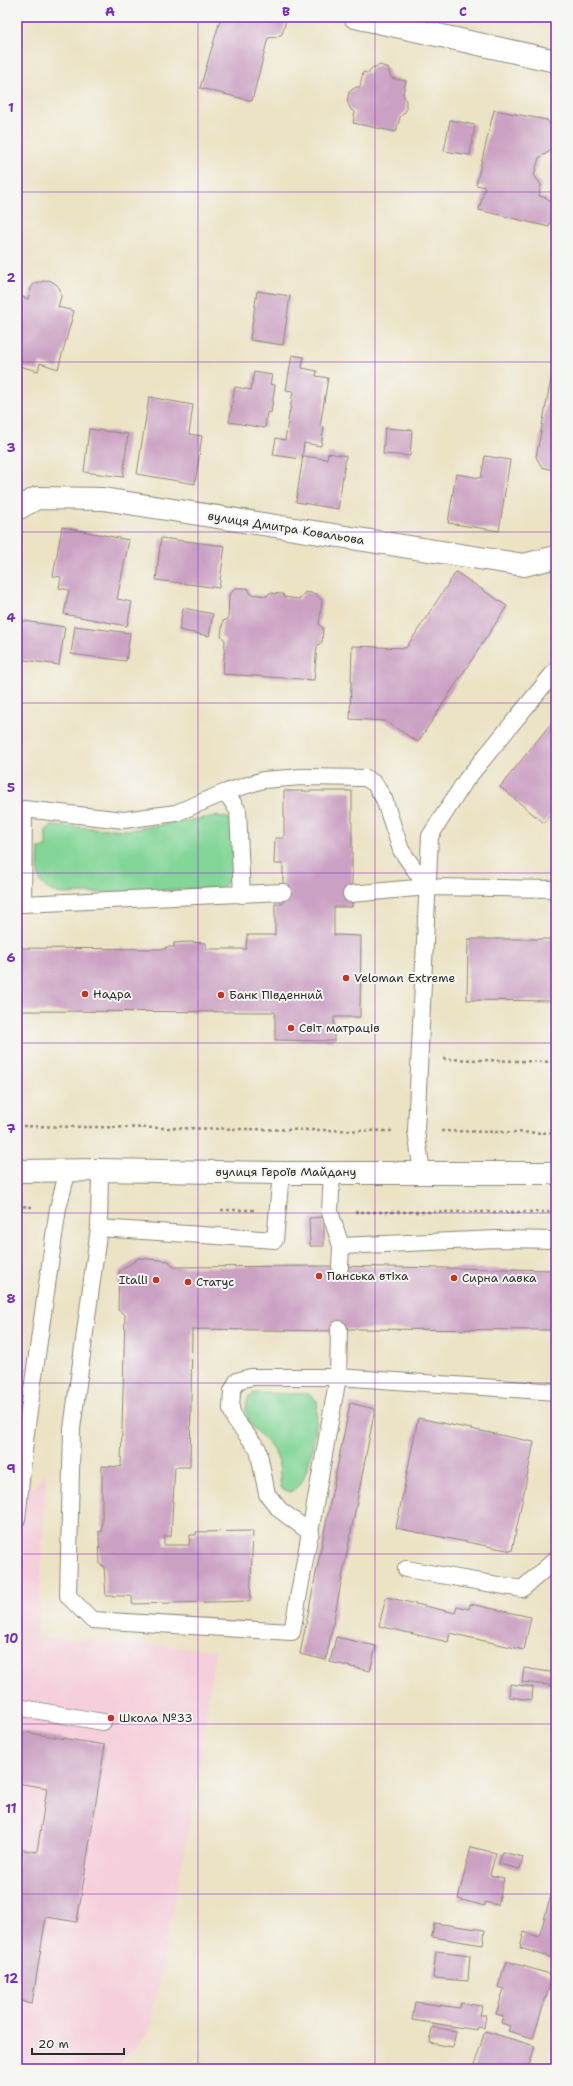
<svg xmlns="http://www.w3.org/2000/svg" width="573" height="2086" font-family="'Shantell Sans',sans-serif">
<style>
.built{fill:#f5cfdb}
.green{fill:#83d698;stroke:#578062}
.building{fill:#cba1c3}
.lines{fill:none;stroke-linecap:round;stroke-linejoin:round}
.service-casing{stroke:#8c8778;stroke-width:18}
.minor-casing{stroke:#8c8778;stroke-width:24}
.primary-casing{stroke:#8c8778;stroke-width:24}
.path{stroke:#8c8778;stroke-width:2.5;stroke-dasharray:3 3;stroke-linecap:butt}
.service{stroke:#fff;stroke-width:16}
.minor{stroke:#fff;stroke-width:22}
.primary{stroke:#fff;stroke-width:22}
.grid{fill:none;stroke:#7b2cbf;stroke-width:1;stroke-opacity:0.55}
.poi-dot{fill:#c8321e;stroke:#f6f6f2;stroke-width:1.5}
.labels{text-anchor:middle;stroke-width:4;stroke-linejoin:round;paint-order:stroke}
.street-label{font-size:12px;fill:#2b2b2b;stroke:#f6f6f2}
.poi-label{font-size:12px;fill:#2b2b2b;stroke:#f6f6f2;text-anchor:start}
.neatline{fill:none;stroke:#7b2cbf;stroke-width:1.5}
.grid-label{font-size:13px;text-anchor:middle;font-weight:bold;fill:#7b2cbf}
</style>
<rect width="100%" height="100%" fill="#f6f6f2"/>
<filter id="ink" filterUnits="userSpaceOnUse"><feTurbulence type="fractalNoise" baseFrequency=".025" numOctaves="2"/><feDisplacementMap in="SourceGraphic" scale="8" xChannelSelector="R" yChannelSelector="G"/><feConvolveMatrix kernelMatrix="1 2 1 2 8 2 1 2 1" color-interpolation-filters="sRGB"/></filter>
<filter id="wash" filterUnits="userSpaceOnUse"><feTurbulence type="fractalNoise" baseFrequency=".012" numOctaves="4" result="noise"/><feDisplacementMap in="SourceGraphic" scale="16" xChannelSelector="R" yChannelSelector="G"/><feGaussianBlur stdDeviation="0.9" result="paint"/><feColorMatrix in="noise" values="0 0 0 0 0 0 0 0 0 0 0 0 0 0 0 0 0 1.4 0 .05"/><feComposite in="paint" operator="in"/></filter>
<g filter="url(#wash)">
<rect width="100%" height="100%" fill="#ece3c5"/>
<path class="built" d="M46 1472 38 1637 215 1650 197 1785 149 2033 114 2069H17V1484L34 1487Z"/>
<path class="green" d="M217 816 228 818 232 823C233 843 241 875 221 888L62 894C33 889 38 870 39 848L46 847V830L52 826 129 830Z
M256 1393 308 1394 317 1401C319 1418 311 1463 303 1479 301 1484 296 1489 290 1492L281 1488C279 1477 281 1465 276 1455 265 1433 237 1425 249 1396Z"/>
<g id="blocks">
<path class="building" d="M221 17H287L282 34 277 37 268 38 252 101 200 88Z
M497 17H531L530 24Z
M380 65 388 68 391 78 406 81 403 94 406 101V111L400 117 396 132 353 123 355 112 351 110 347 101 349 92 356 87H360L363 72 369 73 372 68Z
M494 110 547 120 551 126 553 139 552 145 550 151 539 158 534 175 541 185 539 196 547 198 554 206 549 227 479 210 485 187 476 185Z
M450 120 475 125 470 155 444 151Z
M49 280 56 284 60 289 61 297 58 307 74 311 58 369 40 363 38 371 19 366 21 359 17 358V295L28 299 31 288 35 283Z
M257 291 290 296 283 345 250 340Z
M556 353V471L542 467 536 457Z
M292 355 304 357 302 368 317 371 316 376 328 378 320 426 324 427 321 446 304 443 302 459 273 455 276 438 285 440 293 391 286 390Z
M254 372 272 375 270 384 275 385 271 413 267 412 265 428 229 422 235 387 251 390Z
M149 397 193 405 189 434 202 436 195 484 137 474Z
M385 428 412 430 410 456 383 454Z
M89 429 128 434 123 477 84 472Z
M328 453 346 456 338 509 296 502 303 456 327 459Z
M485 456 510 460 499 531 448 523 456 474 481 478Z
M62 527 129 540 117 599 132 602 127 626 64 614 69 590 59 588 61 577 53 576Z
M161 538 225 546 219 588 156 580Z
M456 572 507 606 418 742 385 721 350 719 352 646 406 648Z
M236 588H248L251 594 267 596 269 593 283 594 284 597 299 599 305 592 316 594 322 601 319 625 323 628 322 642 317 646 314 680 223 674 225 640 221 636 223 621 228 619 229 595Z
M183 608 213 614 209 636 179 630Z
M17 620 65 627 59 665 18 659Z
M75 626 130 633 126 661 71 654Z
M556 717V808L544 823 500 787Z
M284 791H352V907H334V935L361 936 360 1017H334V1041L275 1040V1012L17 1011V948L165 949 166 947H174V943L189 942 206 943V949H246L247 935H275V904H283V864H274L275 838H284Z
M468 939H556V1001L467 1000Z
M324 1217V1246H310L309 1218Z
M139 1258 169 1261 173 1267 331 1266 556 1270V1330L339 1329 331 1331 192 1329 190 1467H175L171 1536H164V1545H189L190 1535H196V1532L253 1531 250 1601 132 1604V1596H106L104 1566 100 1565 99 1531 102 1532V1466L121 1467 125 1315 118 1310 119 1272Z
M350 1403 375 1409 326 1660 300 1654Z
M418 1418 534 1442 512 1551 396 1528Z
M386 1597 455 1613 457 1606 469 1609 470 1604 531 1617 524 1650 450 1633 448 1642 379 1626Z
M336 1637 376 1646 370 1671 330 1662Z
M524 1668 556 1673V1686L522 1682Z
M510 1684 533 1687 532 1700 509 1697Z
M17 1731 105 1745 77 1922 46 1917 32 2003 17 2000V1849L37 1852 47 1788 17 1783Z
M471 1847 496 1853 490 1875 504 1878 498 1905 485 1902V1906L458 1899Z
M502 1852 523 1857 520 1869 499 1864Z
M551 1895 556 1896V1959L520 1948 524 1932 539 1937Z
M434 1923 485 1930 483 1945 432 1937Z
M436 1951 470 1955 468 1981 433 1978Z
M506 1961 553 1975 533 2038 508 2031 510 2026 501 2023 503 2016 496 2014 504 1989 498 1987Z
M415 2002 460 2008 461 2003 482 2006 480 2015H486L484 2028 478 2027 477 2030 412 2020Z
M432 2027 456 2031 453 2047 430 2043Z
M485 2031 535 2046 528 2069H473Z"/>
</g>
</g>
<g filter="url(#ink)">
<use href="#blocks" fill-opacity="0" stroke="#8c8778" stroke-width="1"/>
<g class="lines">
<defs>
<path id="service" d="M226 792 263 780 302 777 366 778 375 784 384 799 401 850 427 887
M351 894 427 887 556 889
M242 895 238 811 226 792 176 813 124 820 24 809 23 904 283 892
M100 1170 99 1228 72 1429 68 1596 92 1620 292 1632 338 1377 339 1329
M332 1172 330 1212 341 1246 340 1267
M422 1172 416 1131 430 836 466 780 556 670
M99 1228 275 1240 281 1173
M341 1246 496 1239 556 1240
M17 1519 26 1432 58 1208 68 1170
M311 1533 280 1510 267 1494 258 1449 235 1420 231 1409 232 1391 237 1381 251 1377H338L556 1392
M406 1569 522 1589 556 1559
M17 1707 103 1722"/>
<path id="minor" d="M355 17 556 61
M17 509 37 498 103 499 524 565 556 557"/>
<path id="primary" d="M17 1171 100 1170 281 1173H556"/>
</defs>
<use href="#service" class="service-casing"/>
<use href="#minor" class="minor-casing"/>
<use href="#primary" class="primary-casing"/>
<path class="path" d="M443 1059 556 1062
M17 1126 392 1131
M441 1131 556 1133
M17 1206 34 1207
M221 1210H254
M355 1212H556"/>
<use href="#service" class="service"/>
<use href="#minor" class="minor"/>
<use href="#primary" class="primary"/>
</g>
</g>
<path class="grid" d="M198 17V2069M375 17V2069M17 192H556M17 362H556M17 532H556M17 703H556M17 873H556M17 1043H556M17 1213H556M17 1383H556M17 1554H556M17 1724H556M17 1894H556"/>
<g class="poi-dot">
<circle cx="346" cy="978" r="4"/>
<circle cx="85" cy="994" r="4"/>
<circle cx="221" cy="995" r="4"/>
<circle cx="291" cy="1028" r="4"/>
<circle cx="319" cy="1276" r="4"/>
<circle cx="454" cy="1278" r="4"/>
<circle cx="156" cy="1280" r="4"/>
<circle cx="188" cy="1282" r="4"/>
<circle cx="111" cy="1718" r="4"/>
</g>
<g class="labels">
<g class="street-label">
<text transform="translate(286 528) rotate(9)" y="4">вулиця Дмитра Ковальова</text>
<text x="286" y="1176">вулиця Героїв Майдану</text>
</g>
<g class="poi-label">
<text x="354" y="982">Veloman Extreme</text>
<text x="93" y="998">Надра</text>
<text x="229" y="999">Банк Південний</text>
<text x="299" y="1032">Світ матраців</text>
<text x="327" y="1280">Панська втіха</text>
<text x="462" y="1282">Сирна лавка</text>
<text x="148" y="1284" text-anchor="end">Italli</text>
<text x="196" y="1286">Статус</text>
<text x="119" y="1722">Школа №33</text>
</g>
</g>
<rect width="573" height="2086" fill="none" stroke="#f6f6f2" stroke-width="44"/>
<path d="M32 2048v6h92v-6" fill="none" stroke="#2b2b2b" stroke-width="2"/>
<text x="38" y="2048" font-size="12" fill="#2b2b2b" stroke="#f6f6f2" stroke-width="3" paint-order="stroke">20 m</text>
<rect x="22" y="22" width="529" height="2042" class="neatline"/>
<g class="grid-label">
<text x="110" y="16">A</text>
<text x="286" y="16">B</text>
<text x="463" y="16">C</text>
<text x="11" y="112">1</text>
<text x="11" y="282">2</text>
<text x="11" y="452">3</text>
<text x="11" y="622">4</text>
<text x="11" y="792">5</text>
<text x="11" y="962">6</text>
<text x="11" y="1133">7</text>
<text x="11" y="1303">8</text>
<text x="11" y="1473">9</text>
<text x="11" y="1643">10</text>
<text x="11" y="1813">11</text>
<text x="11" y="1983">12</text>
</g>
</svg>
